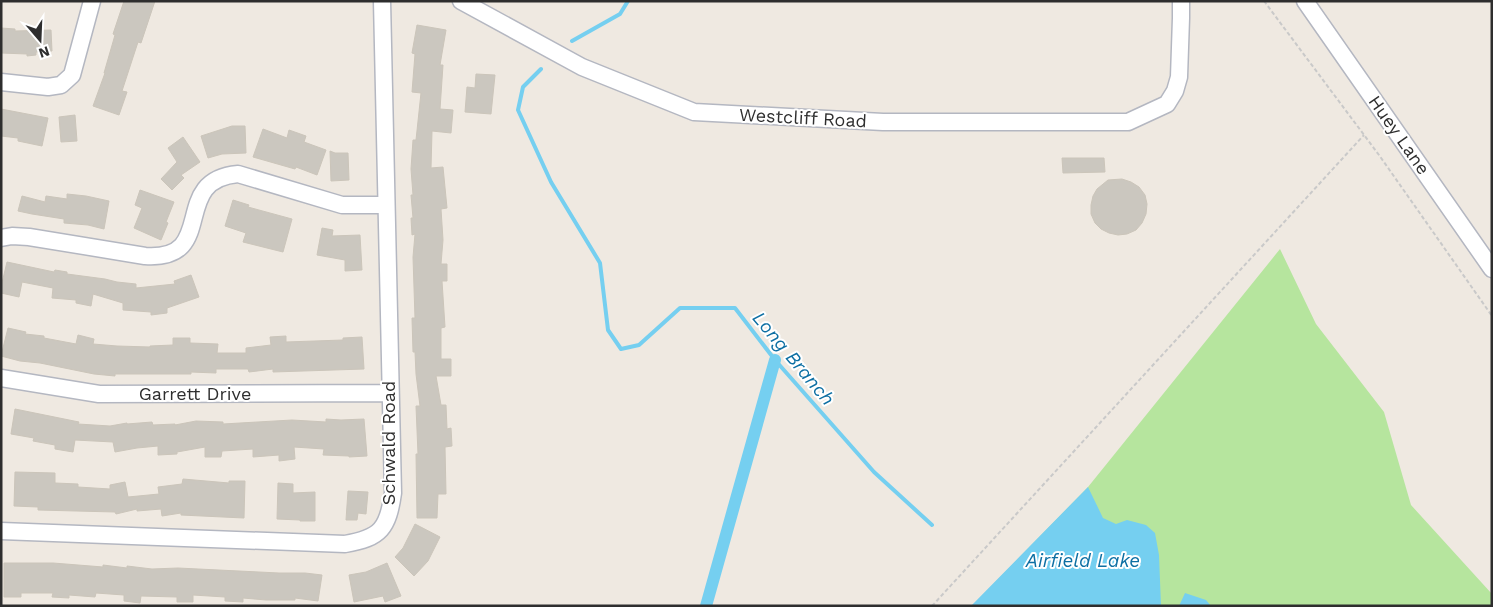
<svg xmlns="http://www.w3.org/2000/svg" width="1493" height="607" font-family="'Work Sans',sans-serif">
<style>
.green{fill:#b6e59e}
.water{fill:#75cff0}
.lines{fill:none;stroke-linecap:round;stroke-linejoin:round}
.stream{stroke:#75cff0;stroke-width:4}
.canal{stroke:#75cff0;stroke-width:12}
.building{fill:#cbc7bf;stroke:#cbc5ba}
.minor-casing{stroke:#b4b7c1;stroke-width:19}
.path{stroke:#c9c9c9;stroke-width:2;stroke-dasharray:4 2.5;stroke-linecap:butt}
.minor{stroke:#fff;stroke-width:16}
.labels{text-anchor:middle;stroke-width:4;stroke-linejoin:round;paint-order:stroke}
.street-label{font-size:18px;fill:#2e2e2e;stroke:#fff}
.water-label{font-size:19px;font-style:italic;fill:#0d6fa3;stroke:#fff}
</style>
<rect width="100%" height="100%" fill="#efe9e1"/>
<path class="green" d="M1280 249 1316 324 1384 412 1411 505 1492 594V606H972L1088 487Z"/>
<path class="water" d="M1088 487 1103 518 1116 524 1127 520 1146 525 1155 533 1159 555 1161 606H971Z
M1185 593 1206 600 1211 606H1179Z"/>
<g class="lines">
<path class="stream" d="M572 41 620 14 628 1
M541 69 523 87 518 110 551 182 600 263 608 330 621 349 639 345 680 308H735L775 360 874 472 932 525"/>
<path class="canal" d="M706 606 775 360"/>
</g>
<path class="building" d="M124 1H155L141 43 138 42 122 91 127 92 119 115 93 106 105 73H104L115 35 113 34Z
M417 25 446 30 440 65H443L440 109 453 110 451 133 432 131 431 168 443 167 447 208 441 209 443 240 441 264H447V281H442L445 327 441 328V359H451V376H436L441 405H446L447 429 451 428 452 446 445 447 446 494H438L437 518H417L416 454H418L416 406H420L416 374 415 352H413L412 318H415L413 257 415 234 412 235 411 218H413L411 195H413L411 169 413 140H416L421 93 412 92 415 54 412 53Z
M1 28 15 29V31L51 30 52 51 36 52V55L27 56V54L1 53Z
M476 74 495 75 491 114 465 112 467 87 475 88Z
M1 109 48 118 42 146 18 141V138L1 136Z
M75 115 77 141 61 142 59 117Z
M232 126H245L246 153 222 154 208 158 201 136Z
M263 129 287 138 289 130 306 136 304 142 326 150 317 175 296 167 295 169 253 157Z
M183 137 200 162 181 175 184 178 172 190 161 179 177 162 168 148Z
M330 151 335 153H348L349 180 331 181Z
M1062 158H1104L1105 172 1063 173Z
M1122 179 1131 182 1139 187 1145 195 1147 204 1146 214 1142 223 1136 230 1127 234 1118 235 1109 233 1101 229 1095 223 1091 214V205L1093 196 1097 189 1108 180Z
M140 190 174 202 166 222 168 223 161 240 134 228 142 208 135 205Z
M67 194 86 196 109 201 104 229 88 225 64 223V219L32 214 18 211 22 196 45 202 46 196 67 199Z
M233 200 249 205 248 207 292 219 283 252 243 242 246 233 225 226Z
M322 228 333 230 332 236 360 235 362 270 345 271V260L317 255Z
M7 262 54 272 55 270 67 272V274L105 279 117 282 136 284V288L175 284 174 281 191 275 199 297 167 308V313L151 315V312L123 310V303L93 294 91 306 76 303V300L52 298 53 288 22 282 19 297 1 293V287Z
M8 328 26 332 25 334 44 336V338L76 344 78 335 94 339 93 344 117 346 150 347V346L173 345V338H190V343L218 344 217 353H246V348L271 345 270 337 286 336V342L343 340V338L362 337 364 369 273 372V369L249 372 248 369H216V373L191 372V374H115V376L94 374 40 363 20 361 1 356Z
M15 409 79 422 78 424 110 426 127 423V424L152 422 153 425 175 424V425L196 421 223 422V424L292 420 326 422V419L341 420 364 419 367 456 349 457V456L323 455 324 449 294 447 295 459 279 461V455L253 457V449L222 451 221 457H205V447L177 452V454L158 455V446L137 448 115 452 113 442 75 440 73 452 55 449V445L33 441 34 438 11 434Z
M15 472 55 473V483L78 484V487L110 489V485L125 482 128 497 159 494 158 487 182 484 183 479 229 483V481H245L244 518 181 515V513L162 516 161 509 137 511V509L116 514 115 512 38 510V507L14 506Z
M278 483 293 484V493L315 492V521H300V520L277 519Z
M348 491 368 492 366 514 358 513 357 520H346Z
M415 524 440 537 428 561 414 576 395 557 403 548Z
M4 563H53L103 567V565L127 568V566L152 569 178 568 279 573H305L322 575 318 601 295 598V600H266L243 598V602L225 601V597L193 595V602H177V597L141 596 140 603 124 601V595L96 593 95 597 69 595V598L52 597 53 593H21V597H4Z
M387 563 401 596 385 602 383 596 354 602 349 575 366 572Z"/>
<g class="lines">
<defs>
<path id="minor" d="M461 1 582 67 694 112 883 122H1128L1167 104 1175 91 1179 77 1181 18V1
M1305 1 1492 269
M1 82 48 87 61 85 72 75 92 1
M1 238 12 236 29 237 145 256C220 261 168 180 238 174L342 205H386
M1 378 99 394 390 393
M1 531 345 544C381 538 388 528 393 493L382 1"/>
</defs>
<use href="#minor" class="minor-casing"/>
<path class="path" d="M1264 1 1379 155 1492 316
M932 606 1364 135"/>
<use href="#minor" class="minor"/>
</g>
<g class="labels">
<g class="street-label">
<text transform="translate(803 118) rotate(3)" y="6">Westcliff Road</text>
<text transform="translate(1399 135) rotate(55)" y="6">Huey Lane</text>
<text x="195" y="400">Garrett Drive</text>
<text transform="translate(389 443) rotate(-90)" y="6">Schwald Road</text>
</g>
<g class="water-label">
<text transform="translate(794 358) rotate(50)" y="7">Long Branch</text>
<text x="1083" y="567">Airfield Lake</text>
</g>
</g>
<rect width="1493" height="607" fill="none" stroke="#2e2e2e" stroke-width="5"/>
<g transform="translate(40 40) rotate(161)" stroke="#ffffff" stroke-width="4" paint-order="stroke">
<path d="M0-4L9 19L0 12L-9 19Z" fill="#2e2e2e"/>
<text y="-8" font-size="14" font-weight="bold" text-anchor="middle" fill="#2e2e2e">N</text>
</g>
</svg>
